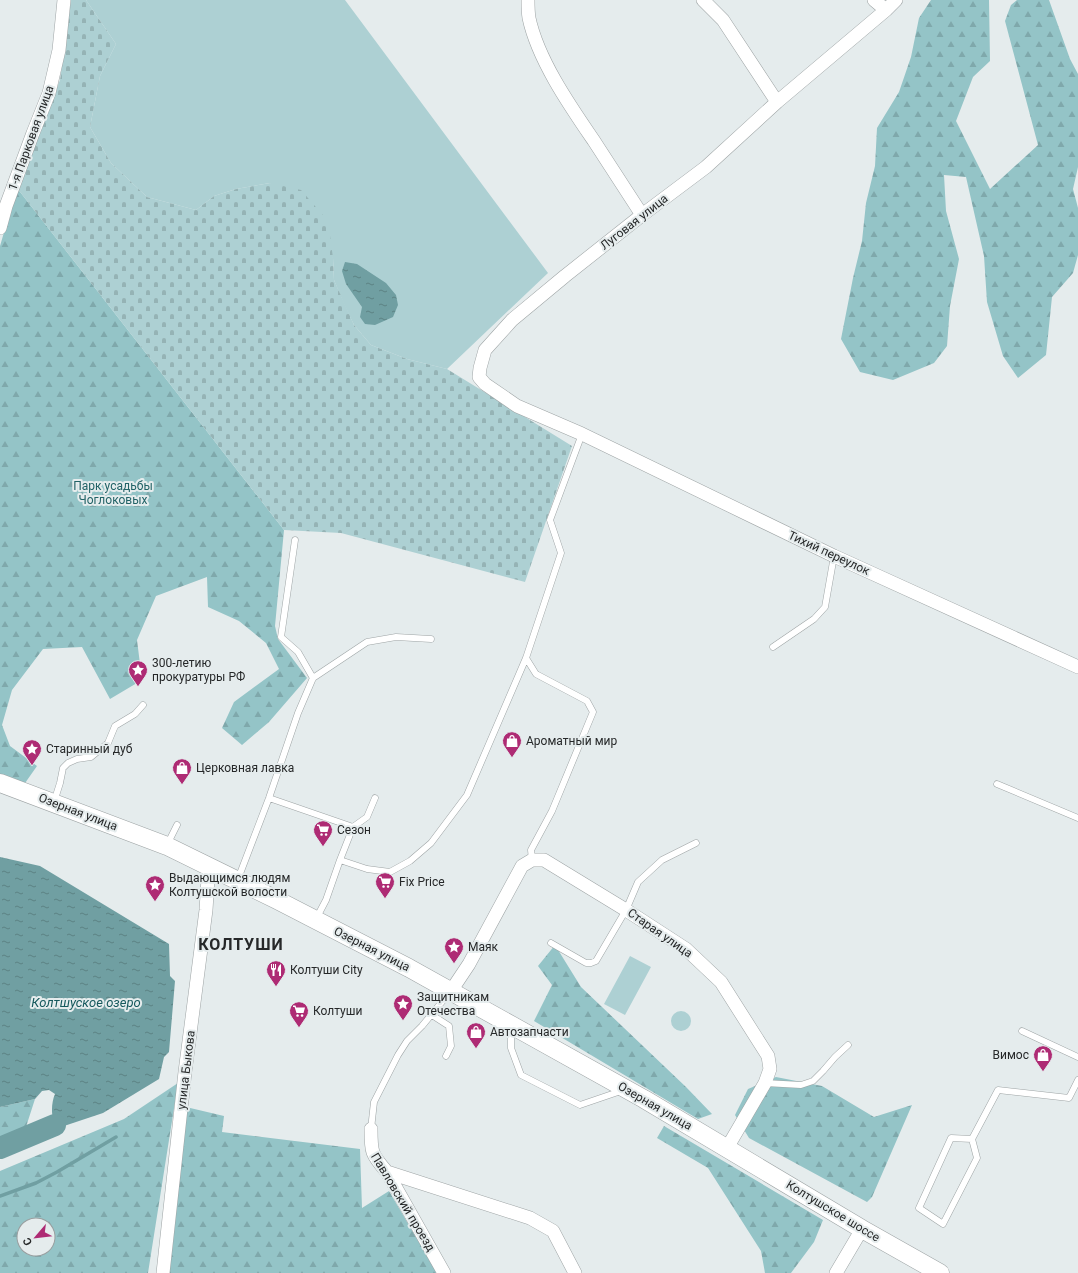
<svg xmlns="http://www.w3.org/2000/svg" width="1078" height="1273" font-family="Roboto,sans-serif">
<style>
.green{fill:#add0d3}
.forest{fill:url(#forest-firs);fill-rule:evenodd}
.cemetery{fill:url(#cemetery-stones)}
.water{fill:url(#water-ripples)}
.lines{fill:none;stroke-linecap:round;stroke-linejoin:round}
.stream{stroke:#709fa2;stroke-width:3.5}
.river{stroke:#709fa2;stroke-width:22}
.service-casing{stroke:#9ea4a5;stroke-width:7}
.minor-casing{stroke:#9ea4a5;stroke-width:14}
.secondary-casing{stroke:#9ea4a5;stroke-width:19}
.service{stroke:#fff;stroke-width:6}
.minor{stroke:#fff;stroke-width:13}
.secondary{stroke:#fff;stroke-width:18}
.labels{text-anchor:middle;stroke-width:4;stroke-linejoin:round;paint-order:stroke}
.street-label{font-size:12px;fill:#262829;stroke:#e5eced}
.park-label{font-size:12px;fill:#216266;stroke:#e5eced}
.poi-label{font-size:12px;fill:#262829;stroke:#e5eced;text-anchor:start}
.water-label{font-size:13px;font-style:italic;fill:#15585c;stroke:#e5eced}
.district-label{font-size:16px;font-weight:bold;letter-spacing:1px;fill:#262829;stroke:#e5eced}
</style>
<defs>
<pattern id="forest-firs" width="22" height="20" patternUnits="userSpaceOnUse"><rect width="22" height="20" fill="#94c4c7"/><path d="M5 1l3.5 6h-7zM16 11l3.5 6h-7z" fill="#7fa8ab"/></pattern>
<pattern id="cemetery-stones" width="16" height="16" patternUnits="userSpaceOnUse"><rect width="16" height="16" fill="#add0d3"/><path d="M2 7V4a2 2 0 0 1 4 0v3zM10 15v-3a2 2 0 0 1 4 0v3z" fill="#95b3b5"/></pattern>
<pattern id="water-ripples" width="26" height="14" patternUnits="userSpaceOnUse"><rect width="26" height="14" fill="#709fa2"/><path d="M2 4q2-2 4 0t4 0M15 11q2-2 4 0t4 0" fill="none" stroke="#5c8284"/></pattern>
</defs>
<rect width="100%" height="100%" fill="#e5eced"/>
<path class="green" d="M86 0H345L548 273 447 369 407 359 371 345 354 325 344 304 334 280 333 258 270 183 236 189 214 196 196 210 147 197 111 163 90 127 100 76 116 44Z
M630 956 651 967 625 1015 604 1004Z
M671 1021a10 10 0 1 1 20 0a10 10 0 1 1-20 0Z"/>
<path class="forest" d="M931 0H989L990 61 973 77 956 121 990 189 1038 145 1005 21 1011 5 1017 0H1049L1070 59 1078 74V167L1073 189 1078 208V255L1073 273 1052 297 1046 355 1018 378 1003 356 987 302 984 256 966 177 944 175 946 211 959 259 950 306 947 346 934 363 893 380 860 372 841 339 853 278 862 241 866 203 875 166 877 128 899 92 911 57 919 18Z
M17 188 284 530 275 626 278 639 307 678 269 722 242 745 222 728 234 702 279 669 266 643 239 621 208 607 207 577 156 596 137 640 142 680 110 699 82 647 43 649 12 690 2 725 10 746 37 766 23 786 0 778V246Z
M555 945 581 987 686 1087 712 1114 698 1119 534 1021 552 985 538 966Z
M776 1077 822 1086 874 1117 912 1105 872 1197 867 1202 749 1138 735 1115 748 1089Z
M178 1083 148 1273H0V1171L124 1119ZM24 1225H48V1249H24Z
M35 1099 25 1130 0 1141V1107Z
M186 1107 224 1116 222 1132 360 1149 362 1208 389 1191 437 1273H168Z
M664 1126 823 1220 814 1242 791 1273H765L761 1251 708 1168 657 1138Z"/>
<path class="cemetery" d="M71 0H86L116 44 100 76 90 127 111 163 147 197 196 210 214 196 236 189 270 183 301 190 328 221 333 258 334 280 354 325 371 345 407 359 447 369 572 446 525 582 341 533 284 530 17 188 60 80Z"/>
<path class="water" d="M345 262 357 264 386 283 396 295 398 305 393 317 375 325 365 324 360 317 362 307 346 284 342 271Z
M0 857 40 866 169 944 170 976 175 981 169 1052 164 1057 159 1079 103 1113 58 1128C50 1120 51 1103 55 1094L49 1090 42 1091 35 1099 0 1107Z"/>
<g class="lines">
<path class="stream" d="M0 1196 36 1183 57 1172 116 1137"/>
<path class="river" d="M0 1148 55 1125"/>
<defs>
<path id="service" d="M295 540 281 637 298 652 313 678
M773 647 814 619 825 607 834 556
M526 658 536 674 587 701 593 712 552 811 531 850 532 860
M997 784 1078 818
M269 798 353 827
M54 802 60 783 63 768 68 763 77 759 91 757 108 743 115 726 135 714 143 705
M167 845 177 825
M340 860 353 827 367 817 375 798
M238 879 269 798 298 713 313 678 367 642 396 637 431 639
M316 919 326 900 340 860 367 869 390 872 410 861 431 843 467 795 526 658 561 553 550 520 582 434
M551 943 586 963H591L596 961 626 910 638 882 662 860 696 843
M432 1015 449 1026 451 1046 446 1056
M511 1028V1048L521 1075 580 1105 621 1091
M1022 1031 1078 1057
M765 1083 801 1085 813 1081 823 1071 835 1057 848 1045
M371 1129 374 1102 398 1055 407 1041 422 1026 450 992
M972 1139 951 1138 919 1208 943 1224 977 1158 972 1139 998 1090 1069 1098 1078 1080"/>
<path id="minor" d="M528 0C528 6 528 12 529 18 538 60 570 106 594 141 610 166 626 190 642 215
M703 0 723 20 777 102
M874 0 886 10
M896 0 886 10 777 102 706 167 642 215 565 276 512 320 485 350 480 368 479 377 485 384 517 406 582 434 834 556 1078 667
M0 228 6 206 33 133 49 93 59 50 64 0
M451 991 469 964 522 866 532 860H544L626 910 686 949 721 982 768 1056 770 1069 765 1083 727 1148
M371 1129C371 1152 371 1154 387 1172L444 1273
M387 1172 530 1218 553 1231 575 1273
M163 1273 185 1072 206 910 208 878 212 868
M836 1273 862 1229"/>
<path id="secondary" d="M0 783 167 846 277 900 409 968 644 1099 862 1229 940 1273"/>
</defs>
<use href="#service" class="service-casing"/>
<use href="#minor" class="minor-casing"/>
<use href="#secondary" class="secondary-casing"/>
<use href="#service" class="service"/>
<use href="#minor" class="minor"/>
<use href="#secondary" class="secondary"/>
</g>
<defs>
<symbol id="sight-pin" viewBox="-11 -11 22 30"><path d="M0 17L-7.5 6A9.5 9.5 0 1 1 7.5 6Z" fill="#ae2b74" stroke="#e5eced"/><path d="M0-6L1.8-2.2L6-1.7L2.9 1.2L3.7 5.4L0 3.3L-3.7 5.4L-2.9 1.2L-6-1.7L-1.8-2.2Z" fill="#fff"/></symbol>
<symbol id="shop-pin" viewBox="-11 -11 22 30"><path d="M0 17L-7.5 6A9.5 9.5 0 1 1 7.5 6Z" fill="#ae2b74" stroke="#e5eced"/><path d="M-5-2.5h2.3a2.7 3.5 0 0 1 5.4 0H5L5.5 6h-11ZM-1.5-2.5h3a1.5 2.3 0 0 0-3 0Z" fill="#fff"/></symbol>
<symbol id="supermarket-pin" viewBox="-11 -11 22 30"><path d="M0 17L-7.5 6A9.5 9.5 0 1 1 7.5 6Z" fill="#ae2b74" stroke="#e5eced"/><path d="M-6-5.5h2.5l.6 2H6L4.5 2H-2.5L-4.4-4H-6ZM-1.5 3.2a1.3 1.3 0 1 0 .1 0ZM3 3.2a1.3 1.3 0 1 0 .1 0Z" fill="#fff"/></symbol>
<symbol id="restaurant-pin" viewBox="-11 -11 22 30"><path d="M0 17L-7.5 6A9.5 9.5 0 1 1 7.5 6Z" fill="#ae2b74" stroke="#e5eced"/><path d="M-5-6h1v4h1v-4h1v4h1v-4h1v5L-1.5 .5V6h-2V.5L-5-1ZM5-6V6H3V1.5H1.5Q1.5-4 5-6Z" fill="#fff"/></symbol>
</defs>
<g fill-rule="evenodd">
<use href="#sight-pin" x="127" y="659" width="22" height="30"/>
<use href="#shop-pin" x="501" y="730" width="22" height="30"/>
<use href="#sight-pin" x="21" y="738" width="22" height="30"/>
<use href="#shop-pin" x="171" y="757" width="22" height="30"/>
<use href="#supermarket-pin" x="312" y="819" width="22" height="30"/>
<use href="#supermarket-pin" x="374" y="871" width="22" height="30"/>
<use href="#sight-pin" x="144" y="874" width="22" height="30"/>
<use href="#sight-pin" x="443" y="936" width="22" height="30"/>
<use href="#restaurant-pin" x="265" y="959" width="22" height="30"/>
<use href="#sight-pin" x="392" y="993" width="22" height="30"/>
<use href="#supermarket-pin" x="288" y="1000" width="22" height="30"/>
<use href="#shop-pin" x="465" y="1021" width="22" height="30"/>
<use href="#shop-pin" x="1032" y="1044" width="22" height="30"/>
</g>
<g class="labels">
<g class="street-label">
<text transform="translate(31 138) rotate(-70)" y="4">1-я Парковая улица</text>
<text transform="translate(634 222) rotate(-38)" y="4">Луговая улица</text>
<text transform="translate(829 553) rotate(25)" y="4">Тихий переулок</text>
<text transform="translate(78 812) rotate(21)" y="4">Озерная улица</text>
<text transform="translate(660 933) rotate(35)" y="4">Старая улица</text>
<text transform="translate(372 949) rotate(27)" y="4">Озерная улица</text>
<text transform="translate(186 1070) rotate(-83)" y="4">улица Быкова</text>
<text transform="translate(655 1106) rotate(30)" y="4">Озерная улица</text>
<text transform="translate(403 1202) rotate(59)" y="4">Павловский проезд</text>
<text transform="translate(833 1211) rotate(31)" y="4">Колтушское шоссе</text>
</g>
<g class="park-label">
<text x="113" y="490">Парк усадьбы<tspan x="113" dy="14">Чоглоковых</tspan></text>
</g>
<g class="poi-label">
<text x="152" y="667">300-летию<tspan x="152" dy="14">прокуратуры РФ</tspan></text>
<text x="526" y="745">Ароматный мир</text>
<text x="46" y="753">Старинный дуб</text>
<text x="196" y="772">Церковная лавка</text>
<text x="337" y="834">Сезон</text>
<text x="169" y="882">Выдающимся людям<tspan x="169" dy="14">Колтушской волости</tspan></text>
<text x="399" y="886">Fix Price</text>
<text x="468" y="951">Маяк</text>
<text x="290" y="974">Колтуши City</text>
<text x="417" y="1001">Защитникам<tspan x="417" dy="14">Отечества</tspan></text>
<text x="313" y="1015">Колтуши</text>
<text x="490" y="1036">Автозапчасти</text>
<text x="1029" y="1059" text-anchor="end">Вимос</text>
</g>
<g class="water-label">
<text x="86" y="1007">Колтшуское озеро</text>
</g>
<g class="district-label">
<text x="241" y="950">КОЛТУШИ</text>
</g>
</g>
<g transform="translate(36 1237) rotate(242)"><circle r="19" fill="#e5eced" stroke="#999e9f"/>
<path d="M0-3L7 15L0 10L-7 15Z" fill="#ae2b74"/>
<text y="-6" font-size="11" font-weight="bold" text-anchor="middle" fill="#262829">С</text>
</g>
</svg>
